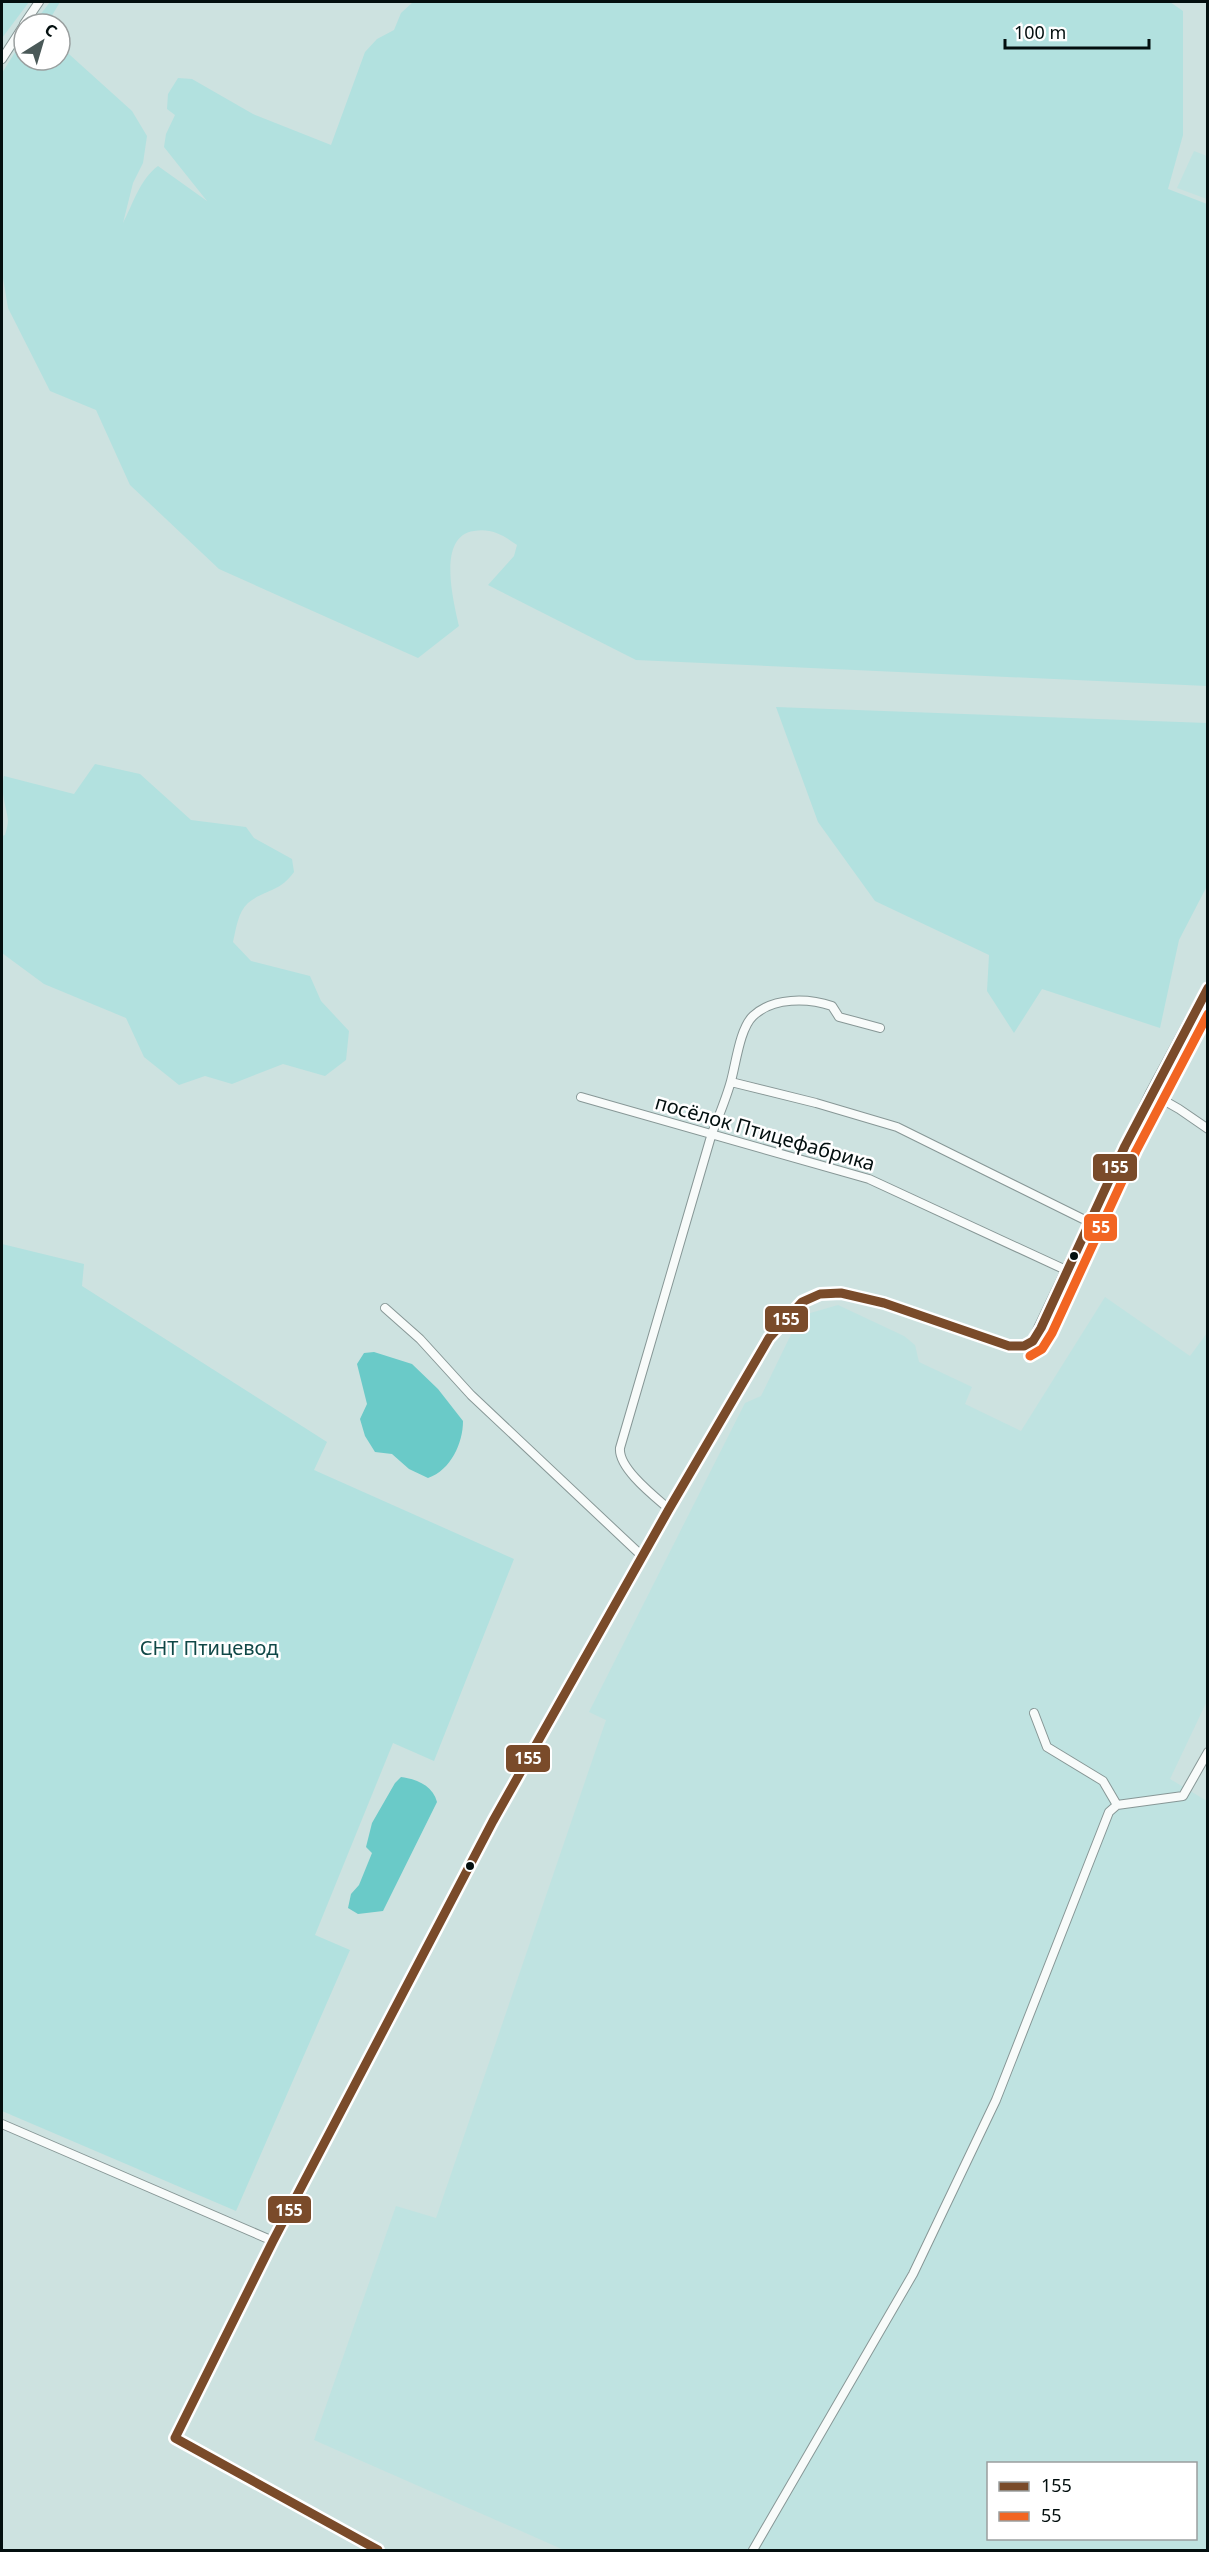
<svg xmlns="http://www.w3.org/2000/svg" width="1209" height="2552" font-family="'Noto Sans',sans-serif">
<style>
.built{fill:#bfe3e1;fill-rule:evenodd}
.green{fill:#b2e1df}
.water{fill:#6acac8}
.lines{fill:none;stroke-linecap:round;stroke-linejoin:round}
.minor-casing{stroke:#879796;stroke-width:10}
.tertiary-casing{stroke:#879796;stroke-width:12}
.minor{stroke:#f8fbfa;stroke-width:8}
.tertiary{stroke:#f8fbfa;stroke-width:10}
.bus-1-casing{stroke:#fff;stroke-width:14}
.bus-2-casing{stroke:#fff;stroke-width:14}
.bus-1{stroke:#7a4b2a;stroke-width:9}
.bus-2{stroke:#f26522;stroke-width:9}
.bus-dot{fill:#030f0f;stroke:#fff;stroke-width:2}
.labels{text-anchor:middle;stroke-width:5;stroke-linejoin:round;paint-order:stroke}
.street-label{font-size:20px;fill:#030f0f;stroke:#fff}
.park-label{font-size:20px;fill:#104847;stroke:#fff}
.line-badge{stroke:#fff;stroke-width:2}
.badge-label{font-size:16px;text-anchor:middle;font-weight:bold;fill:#fff}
</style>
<rect width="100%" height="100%" fill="#cde2e0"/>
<path class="built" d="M1194 151 1207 156V199L1177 188Z
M1105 1297 1190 1356 1207 1333V1701L1170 1779 1207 1801V2550H564L314 2440 396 2206 436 2218 606 1720 589 1712 745 1403 761 1396 800 1316 838 1305 904 1336 915 1345 919 1362 972 1387 965 1404 1021 1431ZM988 2464H1196V2538H988Z"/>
<path class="green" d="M2 2H29L2 38Z
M50 2H60L47 24H33Z
M413 2H1170L1183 11V135L1168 189 1207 204V686L636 660 488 585 514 556 517 545C503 535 491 528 474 531 436 536 454 603 459 626L418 658 219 569 130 485 96 410 50 391 8 308 2 272V73L24 38V60H60V46L132 111 147 136 143 163 133 183 123 223C133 204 140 179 158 166L207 201 164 147 166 134 175 115 167 109 168 94 178 78 192 79 253 114 331 145 365 52 377 39 394 30 401 13Z
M776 707 1207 723V886L1179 940 1160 1028 1042 989 1014 1033 987 991 989 955 875 901 818 822Z
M95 764 140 774 191 820 246 827 254 838 292 859 294 872C279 893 265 889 248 903 238 912 236 929 233 942L251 961 310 976 321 1001 349 1031 346 1060 325 1076 283 1064 232 1084 205 1076 179 1085 144 1057 126 1018 44 984 2 953V836L5 835C6 831 8 825 8 820 6 805 0 792 4 776L74 794Z
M2 1244 84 1264 82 1286 327 1442 314 1470 514 1559 434 1761 393 1743 315 1935 350 1950 236 2211 2 2111Z"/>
<path class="water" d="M374 1352 412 1364 438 1389 463 1421C463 1443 451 1470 428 1478L409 1469 392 1454 375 1452 365 1436 360 1419 367 1404 357 1364 364 1353Z
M401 1777C417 1779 433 1786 437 1802L383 1911 358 1914 348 1908 351 1894 359 1885 372 1853 366 1847 372 1823 395 1783Z"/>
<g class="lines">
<defs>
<path id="minor" d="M24 24 39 2
M2 59 24 25
M731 1082 816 1103 897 1127 1089 1222
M1151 1093 1179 1109 1208 1129
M581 1097 869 1179 1068 1271
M385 1308 420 1339 471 1395 642 1556
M669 1509C654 1496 618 1468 620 1448L712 1133C719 1116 726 1099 731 1081 736 1063 740 1028 753 1016 773 997 808 998 832 1006L839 1017 880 1028
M1034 1713 1047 1747 1103 1781 1117 1805
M2 2124 273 2241
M753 2550 913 2274 996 2100 1109 1812 1117 1805 1183 1796 1208 1752"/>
<path id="tertiary" d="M378 2550 175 2438 273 2241 493 1821 669 1509 769 1338 802 1302 820 1294 841 1293 884 1303 1009 1346H1024L1033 1341 1151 1093 1208 987"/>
</defs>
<use href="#minor" class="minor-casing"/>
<use href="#tertiary" class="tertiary-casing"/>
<use href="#minor" class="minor"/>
<use href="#tertiary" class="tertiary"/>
<defs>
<path id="bus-1" d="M1024 1346 1033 1341 1041 1328 1125 1146 1208 988
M175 2438 273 2241 493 1821 669 1509 769 1338 802 1302 820 1294 841 1293 884 1303 1009 1346H1024
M175 2438 378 2550"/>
<path id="bus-2" d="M1030 1356 1042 1349 1052 1333 1136 1151 1208 1014"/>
</defs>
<use href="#bus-1" class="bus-1-casing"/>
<use href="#bus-2" class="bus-2-casing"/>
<use href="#bus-1" class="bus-1"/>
<use href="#bus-2" class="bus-2"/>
</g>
<g class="bus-dot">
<circle cx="1074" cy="1256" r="5"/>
<circle cx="470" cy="1866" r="5"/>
</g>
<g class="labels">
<g class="street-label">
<text transform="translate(765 1133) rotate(16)" y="7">посёлок Птицефабрика</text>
</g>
<g class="park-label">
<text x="209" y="1655">СНТ Птицевод</text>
</g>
</g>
<g class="line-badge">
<rect x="1092" y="1153" width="46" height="29" rx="6" fill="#7a4b2a"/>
<rect x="1083" y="1213" width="35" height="29" rx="6" fill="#f26522"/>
<rect x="764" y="1305" width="45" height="28" rx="6" fill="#7a4b2a"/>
<rect x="505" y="1744" width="46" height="29" rx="6" fill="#7a4b2a"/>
<rect x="267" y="2195" width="45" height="29" rx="6" fill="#7a4b2a"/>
</g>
<g class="badge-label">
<text x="1115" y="1173">155</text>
<text x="1101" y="1233">55</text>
<text x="786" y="1325">155</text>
<text x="528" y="1764">155</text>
<text x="289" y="2216">155</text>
</g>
<rect width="1209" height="2552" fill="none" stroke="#030f0f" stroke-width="6"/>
<rect x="987" y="2462" width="210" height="78" fill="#ffffff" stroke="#9a9f9f" stroke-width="1.5"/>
<rect x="999" y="2482" width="30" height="9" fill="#7a4b2a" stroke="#9a9f9f" stroke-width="1.5"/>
<text x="1041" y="2492" font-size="18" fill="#030f0f">155</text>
<rect x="999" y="2512" width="30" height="9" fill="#f26522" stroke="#9a9f9f" stroke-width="1.5"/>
<text x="1041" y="2522" font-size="18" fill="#030f0f">55</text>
<g transform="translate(42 42) rotate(37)"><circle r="28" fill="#ffffff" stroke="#9a9f9f" stroke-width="1.5"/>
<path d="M0-4.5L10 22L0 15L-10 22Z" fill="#4a5958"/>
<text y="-9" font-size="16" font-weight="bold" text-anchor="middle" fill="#030f0f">С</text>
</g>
<path d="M1005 39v9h144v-9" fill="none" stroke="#030f0f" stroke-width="3"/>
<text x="1014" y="39" font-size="18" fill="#030f0f" stroke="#ffffff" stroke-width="4.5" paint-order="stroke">100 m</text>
</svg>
